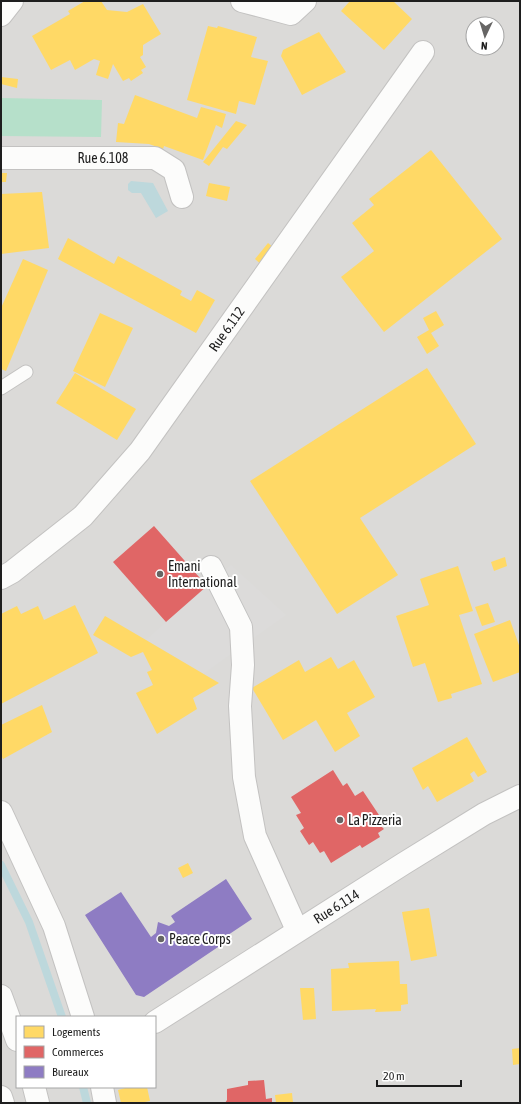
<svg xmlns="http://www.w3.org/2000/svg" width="521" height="1104" font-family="'Asap Condensed',sans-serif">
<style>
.residential{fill:#dbdad8;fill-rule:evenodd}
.pitch{fill:#b6e0ca}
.parking{fill:#dcdbda}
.water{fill:#bdd8dc}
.homes{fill:#ffd966}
.shops{fill:#e06666}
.offices{fill:#8e7cc3}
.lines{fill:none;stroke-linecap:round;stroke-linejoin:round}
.stream{stroke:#bdd8dc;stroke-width:8}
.service-casing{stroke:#c3c2c1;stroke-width:15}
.minor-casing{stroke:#c3c2c1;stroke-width:24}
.tertiary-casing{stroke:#c3c2c1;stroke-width:24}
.service{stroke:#fcfcfb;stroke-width:13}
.minor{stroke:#fcfcfb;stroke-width:22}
.tertiary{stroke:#fcfcfb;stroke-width:22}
.poi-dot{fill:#666564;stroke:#fff;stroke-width:1.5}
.labels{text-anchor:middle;stroke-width:4;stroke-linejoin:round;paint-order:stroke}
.street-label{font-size:14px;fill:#1e1e1e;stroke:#fff}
.poi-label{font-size:14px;fill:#1e1e1e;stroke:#fff;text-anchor:start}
</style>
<rect width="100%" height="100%" fill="#eceae7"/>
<path class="residential" d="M1 1H520V1103H1ZM473 24H497V48H473ZM17 1017H155V1087H17Z"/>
<path class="pitch" d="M1 98 102 100 101 137 1 136Z"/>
<path class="parking" d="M231 565 286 615 203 674 146 640Z"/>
<path class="water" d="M131 181 153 183 168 211 156 218 141 193H132L128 190V184Z"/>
<path class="homes" d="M85 1H101L107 10 127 12 143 4 161 34 143 45V55L140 57 146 67 141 70 143 73 131 81 129 78 123 81 113 64 108 79 96 75 100 61 94 59 75 70 70 60 51 70 32 36 70 14 68 11Z
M350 1H393L412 19 384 50 341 11Z
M208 26 217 28 218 26 257 37 251 57 268 61 255 105 239 101 236 114 187 100Z
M319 32 346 72 302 95 281 56 283 50Z
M1 77 18 79 17 88 1 84Z
M135 95 197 118 201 107 226 114 222 128 216 125 203 160 164 146 163 149 149 144 116 142 118 123 124 124Z
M236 121 247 125 227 149 223 147 209 166 203 162Z
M431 150 502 239 384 332 341 277 374 251 352 223 374 205 369 199Z
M1 173H7L6 182H1Z
M209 183 230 187 227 201 206 196Z
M42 192 49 248 1 254V194Z
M68 238 114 264 118 256 182 291 180 295 191 301 197 290 215 300 196 333 58 259Z
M268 243 278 251 264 267 255 259Z
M23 259 48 270 6 371 1 369V308Z
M436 311 444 325 431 333 439 346 427 354 417 337 429 330 423 318Z
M100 313 133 328 105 387 73 371Z
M427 368 476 444 360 518 398 575 337 614 250 481Z
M75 373 136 409 117 440 56 403Z
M505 557 507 566 494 571 491 562Z
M458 566 473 611 459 615 482 684 451 694 452 698 438 702 425 663 413 667 396 616 429 605 420 579Z
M488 603 495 622 482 626 475 607Z
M75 605 98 653 1 704V614L17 606 21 614 38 606 44 620Z
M105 616 146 640 219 683 193 698 197 709 157 734 136 693 153 685 147 672 152 670 143 652 131 657 93 635Z
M510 620 520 648V672L493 682 474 634Z
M331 657 338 669 354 660 375 697 347 713 360 736 335 752 316 720 283 740 252 688 299 660 305 672Z
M42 705 52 732 3 759 1 755V725Z
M467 737 487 772 478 777 474 771 470 774 474 781 437 802 428 786 423 790 412 768Z
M188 863 193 873 183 878 178 868Z
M429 908 437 956 411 961 402 912Z
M399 961 400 984H407L408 1004 401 1005V1011L375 1012 376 1009 332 1011 331 969 349 968 348 963Z
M300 988H314L316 1019 303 1020Z
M520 1048V1064L513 1065 512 1049Z
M129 1087H147L150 1101 140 1103H121L118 1090Z
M292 1093 293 1103H276L275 1095Z"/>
<path class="shops" d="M154 526 207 586 166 622 113 562Z
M333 770 343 786 347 783 355 796 363 791 385 824 381 826 384 829 378 833 380 837 362 848 360 845 331 863 324 851 320 853 313 842 309 845 300 831 304 828 296 815 301 813 291 797Z
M264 1080 266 1099 272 1098V1103H225L227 1100V1089L248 1085V1081Z"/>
<path class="offices" d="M226 879 252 919 219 941 221 945 144 997 136 995 85 915 121 892 151 937 156 933 158 922 169 926 175 922 171 916Z"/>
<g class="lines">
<path class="stream" d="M1 865 29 922 62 1017
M83 1087 87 1103"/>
<defs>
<path id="service" d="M1 388 26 372"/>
<g id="minor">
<path d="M242 1 291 14 305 1"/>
<path d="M1 15 12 1"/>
<path id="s1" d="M1 158H155L174 170 182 197"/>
<path d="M211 567 241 627 243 665 240 706 244 777 255 836 297 930"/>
<path id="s2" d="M1 578 12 572 83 516 140 451 423 52"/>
<path d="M1 812 54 926 83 1017"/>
<path id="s3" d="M155 1022 403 864 484 814 520 796"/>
<path d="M102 1087 105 1103"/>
</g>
<path id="tertiary" d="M1 996 17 1040
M34 1087 38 1103
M1 1097 3 1103"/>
</defs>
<use href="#service" class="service-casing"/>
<use href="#minor" class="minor-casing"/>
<use href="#tertiary" class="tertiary-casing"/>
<use href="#service" class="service"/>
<use href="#minor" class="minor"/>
<use href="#tertiary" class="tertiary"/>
</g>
<g class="poi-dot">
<circle cx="160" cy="574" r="4"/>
<circle cx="340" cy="820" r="4"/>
<circle cx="161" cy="939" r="4"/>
</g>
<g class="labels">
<g class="street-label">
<text dy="5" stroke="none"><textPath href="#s1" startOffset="102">Rue 6.108</textPath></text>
<text dy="5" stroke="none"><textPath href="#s2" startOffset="339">Rue 6.112</textPath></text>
<text dy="5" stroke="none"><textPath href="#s3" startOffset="215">Rue 6.114</textPath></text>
</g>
<g class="poi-label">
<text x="168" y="571">Emani<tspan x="168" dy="16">International</tspan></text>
<text x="348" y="825">La Pizzeria</text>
<text x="169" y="944">Peace Corps</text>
</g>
</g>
<rect width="521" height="1104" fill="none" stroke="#1e1e1e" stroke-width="4"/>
<rect x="16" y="1016" width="140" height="72" fill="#ffffff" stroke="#a5a5a5"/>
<rect x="24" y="1026" width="20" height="12" fill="#ffd966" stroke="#a5a5a5"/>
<text x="52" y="1036" font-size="12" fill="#1e1e1e">Logements</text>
<rect x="24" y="1046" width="20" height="12" fill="#e06666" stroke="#a5a5a5"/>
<text x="52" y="1056" font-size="12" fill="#1e1e1e">Commerces</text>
<rect x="24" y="1066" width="20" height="12" fill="#8e7cc3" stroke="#a5a5a5"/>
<text x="52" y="1076" font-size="12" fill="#1e1e1e">Bureaux</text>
<g transform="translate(485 36) rotate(184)"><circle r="19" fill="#ffffff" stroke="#a5a5a5"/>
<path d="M0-3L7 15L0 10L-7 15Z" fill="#666564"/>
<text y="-6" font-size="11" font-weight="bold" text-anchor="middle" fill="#1e1e1e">N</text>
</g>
<path d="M377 1080v6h84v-6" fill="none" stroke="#1e1e1e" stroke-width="2"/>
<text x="383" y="1080" font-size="12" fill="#1e1e1e" stroke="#ffffff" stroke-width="3" paint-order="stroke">20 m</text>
</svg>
